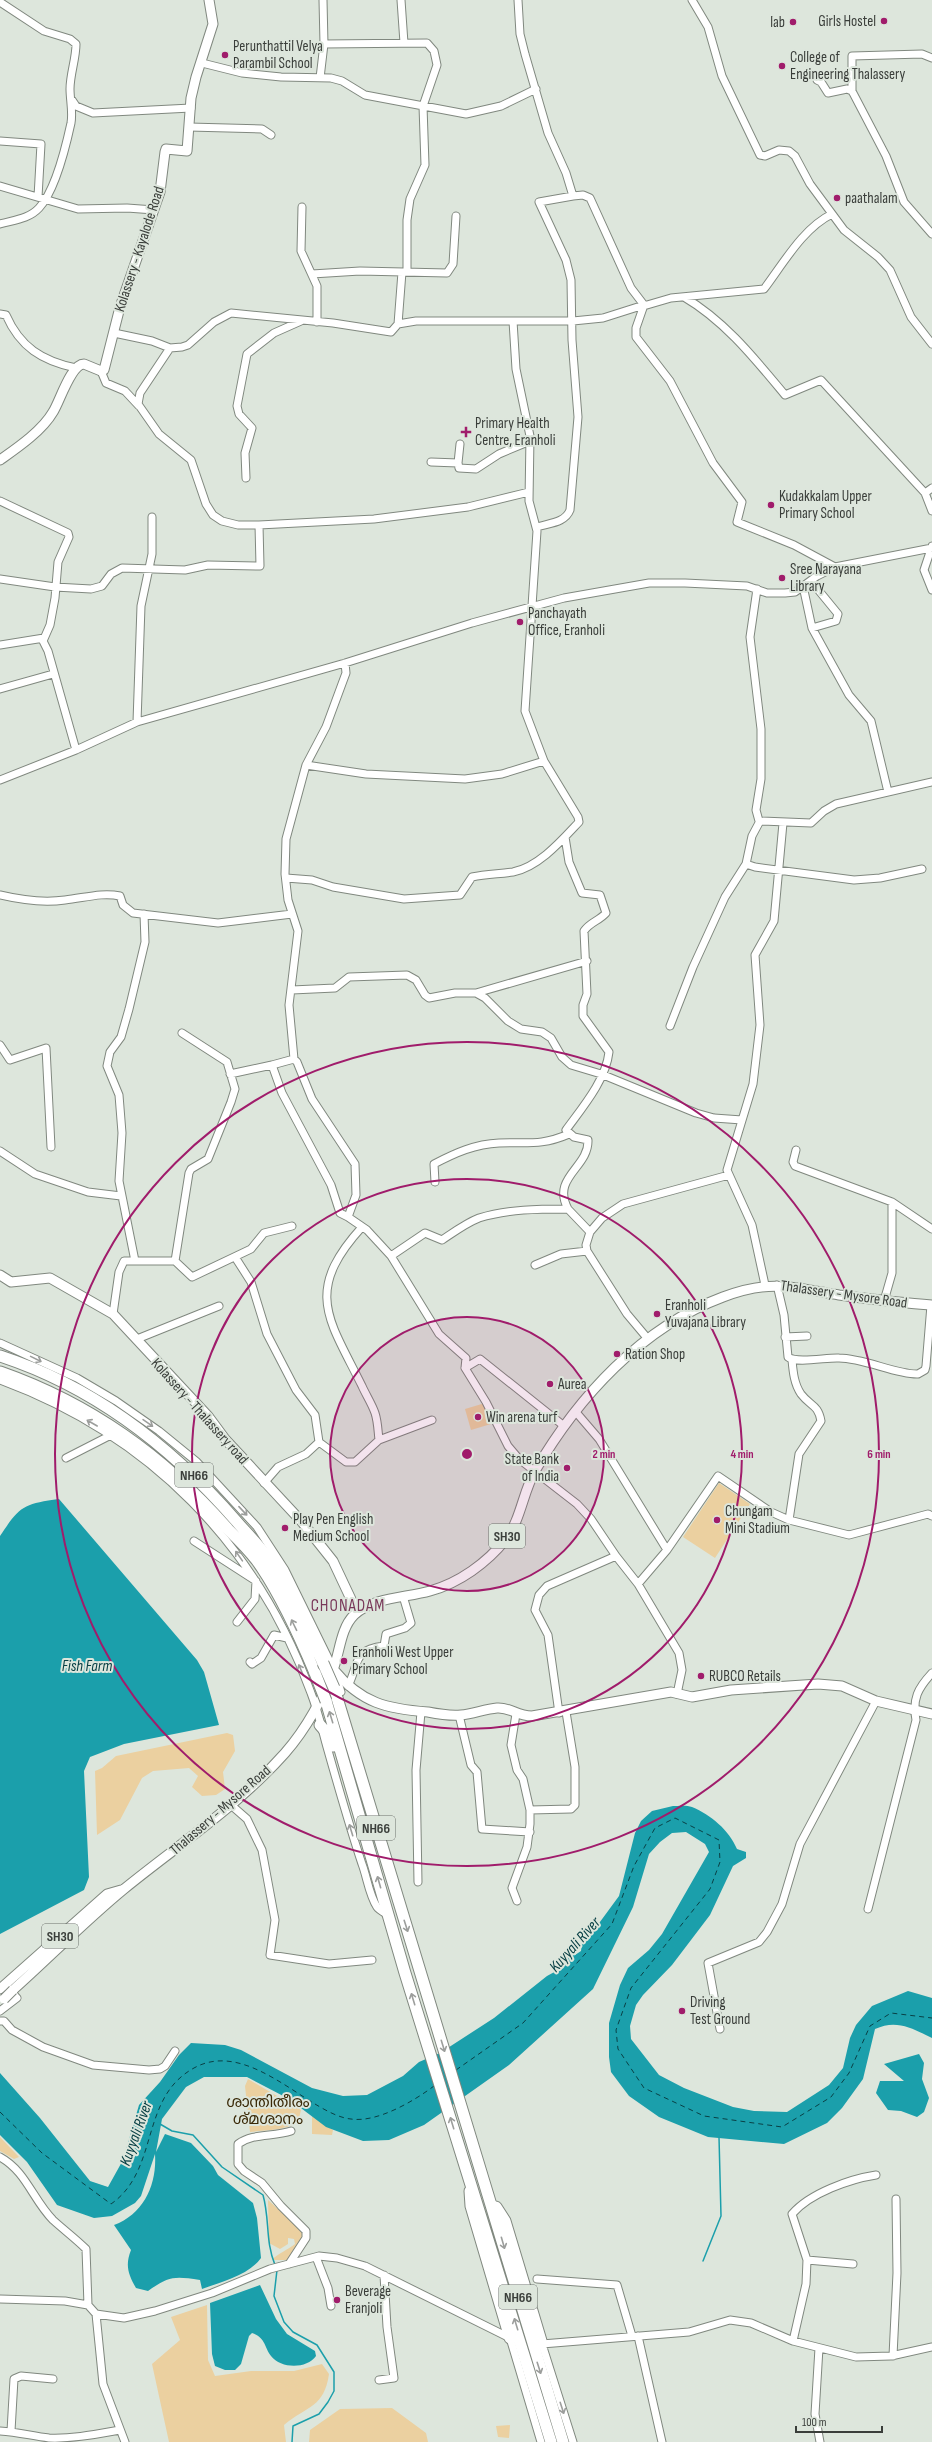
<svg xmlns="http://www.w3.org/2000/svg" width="932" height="2442" font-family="'Sofia Sans Condensed','Noto Sans Malayalam',sans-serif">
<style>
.green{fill:#ebd0a0}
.water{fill:#1b9fab}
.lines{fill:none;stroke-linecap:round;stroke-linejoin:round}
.stream{stroke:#1b9fab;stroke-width:1.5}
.ferry{stroke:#094045;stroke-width:1;stroke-dasharray:5 4;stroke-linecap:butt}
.minor-casing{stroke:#80887f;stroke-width:9}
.major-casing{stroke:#80887f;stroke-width:11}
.highway-casing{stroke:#80887f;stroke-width:13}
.minor{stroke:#fff;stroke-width:7}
.major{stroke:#fff;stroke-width:9}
.highway{stroke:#fff;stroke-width:11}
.major-bridge-casing{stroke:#80887f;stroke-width:11;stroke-linecap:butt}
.highway-bridge-casing{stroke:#80887f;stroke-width:13;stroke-linecap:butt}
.major-bridge{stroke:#fff;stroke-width:9}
.highway-bridge{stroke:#fff;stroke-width:11}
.oneway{stroke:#9c9e9c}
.ring{fill:none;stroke:#a01c6b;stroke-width:2}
.poi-dot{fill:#a01c6b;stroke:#dde6dc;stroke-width:1.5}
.labels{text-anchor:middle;stroke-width:4;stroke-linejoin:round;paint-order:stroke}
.shield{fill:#dde6dc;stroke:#6b706b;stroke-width:1}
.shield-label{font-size:14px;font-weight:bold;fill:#3a3e3a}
.poi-label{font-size:15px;fill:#3a3e3a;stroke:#dde6dc;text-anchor:start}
.street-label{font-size:15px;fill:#3a3e3a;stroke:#dde6dc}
.park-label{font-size:15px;fill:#3a2907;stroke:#dde6dc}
.water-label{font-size:16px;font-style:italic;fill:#094045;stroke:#dde6dc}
.quarter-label{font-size:17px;letter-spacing:1px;fill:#793859;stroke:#dde6dc}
.centre{fill:#a01c6b;stroke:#dde6dc;stroke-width:2}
.ring-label{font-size:12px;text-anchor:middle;font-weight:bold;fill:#a01c6b;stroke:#dde6dc;stroke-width:4;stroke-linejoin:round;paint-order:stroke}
</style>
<rect width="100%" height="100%" fill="#dde6dc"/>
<path class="green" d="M485 1403 491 1424 471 1430 465 1409Z
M719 1483 750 1504 715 1558 683 1537Z
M227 1733 233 1735 235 1751 223 1772 225 1789 216 1795 202 1796 192 1787 198 1776 189 1768 153 1771 142 1778 120 1820 97 1835 95 1771 102 1768 116 1756Z
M248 2079 301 2110 298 2122C283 2131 267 2130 250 2132L245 2086Z
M312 2116 333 2130 332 2135 312 2134Z
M0 2137 19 2157 14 2159 0 2151Z
M268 2200 297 2226 308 2242 289 2260H272C278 2253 288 2250 295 2244L294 2239 288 2238V2244L280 2249 269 2243Z
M207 2305 208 2360 215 2376 251 2371H294L322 2364 329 2374C324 2408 308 2405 284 2425L286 2442H169L152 2364 180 2340 171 2317Z
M392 2408 426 2433 428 2442H309L310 2430 340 2409Z
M510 2425 509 2438 498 2437 496 2426Z"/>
<path class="water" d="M59 1499 197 1660 204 1672 219 1725 124 1744 90 1757 84 1771 89 1877 84 1890 0 1934V1536C20 1506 23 1504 59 1499Z
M673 1806C678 1806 687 1805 692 1807 711 1815 729 1830 737 1849L746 1852V1858L733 1866 710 1915 672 1965 643 1995 636 2005 630 2026 631 2039 659 2075 684 2088 733 2107 754 2111 787 2112 829 2085 843 2068 850 2038 856 2025 872 2006 908 1991 932 1998V2038C912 2028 896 2019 875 2029L863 2079 842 2108 827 2123 784 2144 708 2137 659 2117 629 2096 611 2072 609 2057V2023L620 1985 628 1968 649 1950 662 1934 709 1852 705 1844 686 1832 672 1833 660 1842 649 1854 633 1907 593 1989 509 2065 424 2125 389 2140 363 2141 326 2127 289 2099 247 2077H204L186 2087 162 2119 156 2152 165 2134 191 2143 213 2166 218 2175 253 2203 257 2218 261 2258C249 2275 221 2282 202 2289L200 2280C174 2276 169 2276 148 2291L136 2288C128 2274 125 2265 131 2250L114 2225C144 2214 157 2184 155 2154L141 2196 135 2203 112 2216 94 2218 57 2205 27 2162 0 2135V2073L40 2118 90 2181 108 2187 123 2160 139 2105 160 2082 179 2055 191 2043 225 2045 241 2050 312 2088 343 2096 367 2095 403 2076 419 2062 440 2053 494 2018 547 1976 558 1970 565 1954 575 1955 581 1951 583 1934 597 1926 619 1896 635 1833 641 1821 652 1811Z
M919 2054 924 2063 922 2079 929 2098 924 2112 917 2117 901 2111 888 2110 876 2093 880 2081H904L884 2064Z
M260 2285 276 2319 287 2334 315 2351 316 2356C307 2369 281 2369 271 2356 264 2347 266 2338 252 2333L249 2336 241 2364 235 2370H225L215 2366 212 2354 210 2303Z"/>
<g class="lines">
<path class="stream" d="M160 2124 172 2131 193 2135 222 2167 263 2195C270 2220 265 2240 275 2265
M703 2261 721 2216 719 2137
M277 2270 274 2296 284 2322 293 2332 317 2345 334 2372V2391L328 2402 319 2414 293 2426 292 2442"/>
<path class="ferry" d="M456 2070 523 2023 612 1924 634 1866 655 1828 675 1818 719 1840 720 1862 710 1889 631 1988 616 2030 618 2049 644 2088 704 2116 782 2127 831 2097 849 2073 870 2026 891 2013 932 2018
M0 2112 42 2153 111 2204C160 2170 139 2098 194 2068 235 2045 280 2083 315 2104 325 2110 339 2118 351 2119 377 2123 414 2101 434 2086"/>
<defs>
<path id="minor" d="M401 0 404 43
M518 0 520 34 525 54 548 133 566 173 573 196 539 202 566 260 571 280 572 340 578 417 570 510C565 523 549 523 537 527
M692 0 708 27 722 76 760 155 765 156 779 150 789 151 795 156 810 184 844 230 878 257 890 270 911 317 932 344
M0 2 44 31 70 39 76 44C76 59 70 74 70 89 70 100 73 112 71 123 66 146 55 191 39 208 29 219 14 220 0 224
M324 44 427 43 434 51 437 65 423 106 425 165 410 199 407 220V272
M202 63 242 73 281 77 331 78 342 81 365 95 466 114 501 106 536 89
M320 78 324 44 323 0
M817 80 821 82 828 93 847 89 852 91 886 156 904 202 932 234
M852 91V56L922 54 932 58
M72 100 76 106 93 113 191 108
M189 127 262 129 271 135
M0 141 41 144 38 197
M0 186 78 209 127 208 154 210
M573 196 583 195 590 198 631 288 644 305H647L671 298 764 289C783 264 803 228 832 214
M302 207 301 251 317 286V322
M312 274 360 271 447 273 453 264 456 216
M684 297C725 321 755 359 785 395L821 380 925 493 932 488
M644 305 636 328V337L670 381 713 463 742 502 737 522 794 545 835 567
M0 314 6 315C20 347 42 361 76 368
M398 324 402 272
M114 333 152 341 170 348 182 347 188 345 214 322 231 313 333 323 391 332 398 324 416 321H573L603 318 644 305
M170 348 140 393 138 404 159 434 191 460 206 504 213 515 222 521 238 525H259
M101 371 106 383 125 391 139 406
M431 462 458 463 459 468 476 469 499 454 530 441
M458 463 460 444
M246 478 245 453 252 428 239 414 237 406 247 354 274 333 301 321
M925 493 932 511
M0 501 68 533 69 537 58 562 55 598 50 625 43 641 48 651 76 750
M932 546 924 570 932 590
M0 579 55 587 91 589 102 586 111 574 122 568 185 570 208 565 260 566 259 525 374 519 468 507 529 492
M811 581 838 614 836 621 812 628
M803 586 812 628 849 695 871 721 888 792
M757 589 750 637 761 729V779L756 810 759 821 811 823 824 811 836 804 932 782
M0 645 44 638
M345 663 346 673 326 727 306 765 286 839 285 874 288 900 298 931 289 1005 294 1059 297 1062 312 1099 355 1164 356 1195 348 1217 367 1230 391 1256
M0 689 53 674
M137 722 141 606 152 554V517
M306 765 366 774 465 779 502 774 544 761
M0 780 76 750 137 722 345 663 472 623 564 598 649 583H685L747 586 767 593H785L795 592 817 576 835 567 932 548
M565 837 569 862 582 893 600 895 606 913C599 921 590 922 584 931L587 994 583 1005V1016L609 1052C606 1080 582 1108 566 1130L574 1137 588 1140C589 1168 551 1177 568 1209
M746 864 755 867 854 880 880 878 922 869
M286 878 312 880 333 887 404 899 460 895 472 877C486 874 499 874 513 872 539 867 562 840 579 822L578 817 544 761 525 711 537 531 529 501 530 436 516 369 513 321
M0 895C21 900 43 903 65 900 84 898 102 892 120 896L123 905 133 913 218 923 292 914
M292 990 335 988 349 977 407 975 416 980 425 995 429 998 455 993H476L485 998 508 1021 521 1029 542 1032 551 1038 562 1057 571 1065 601 1074 696 1113 714 1118 742 1120
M476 993 587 961
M670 1026 693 967 725 897 746 864 752 836 760 821
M0 1045 10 1060 46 1048 51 1147
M294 1059 272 1065 282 1093 331 1185 340 1213 348 1217
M230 1074 272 1065
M796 1150 793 1162 795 1166 892 1202V1273L884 1301
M0 1151 35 1174 88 1192 121 1196
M435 1182 434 1164C455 1153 475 1144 499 1143 528 1142 541 1146 569 1134
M892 1202 932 1229
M362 1227C303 1292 329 1319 362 1386 366 1395 372 1404 375 1413 378 1422 378 1432 379 1440
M590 1232 602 1218 623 1204 729 1175
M235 1257 251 1282 267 1334 296 1390 315 1415 319 1442 346 1462H355L379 1440 432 1420
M135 1261 119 1181 122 1133 119 1095 107 1066 110 1052 121 1037 129 1009 145 942 144 914
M175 1261 189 1173 191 1169 208 1159 231 1102 235 1089 227 1062 182 1033
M535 1265 561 1254 587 1251
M765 1285 752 1225 727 1170 753 1084 760 1025 755 955 774 921 783 823
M777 1285 784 1315 788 1357C796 1364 828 1357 839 1358 864 1358 897 1375 918 1374L925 1370 926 1366 931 1305
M113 1314 119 1272 124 1261H175L192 1277 251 1249 264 1233 292 1226
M785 1337 807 1336
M137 1339 219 1306
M0 1343 77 1378 116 1401 159 1431 197 1462 257 1527 285 1570 334 1670 341 1692
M465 1368 486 1402 508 1446 519 1459 577 1504 591 1519 616 1556 547 1586 539 1595 535 1610 548 1635 559 1713
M0 1380C149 1435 257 1544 311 1693 318 1711 322 1729 327 1747 338 1786 349 1825 362 1864 367 1877 369 1895 377 1907 379 1910 385 1913 388 1915
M575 1411 599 1439 667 1550 638 1584
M564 1426 480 1359 465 1368 466 1358 439 1334 391 1256 425 1233 442 1240C454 1232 466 1223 479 1218 508 1209 539 1209 568 1209L590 1232 586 1245 587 1251 627 1314 648 1339
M66 1458 111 1435
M264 1483 278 1467 306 1454 319 1442
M789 1520 799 1454 821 1421C818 1404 810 1406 801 1394 794 1384 793 1371 792 1360
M194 1541 256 1581 255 1599 237 1622
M667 1550 718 1476 771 1512 789 1520 849 1535 928 1514 932 1516
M616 1556 638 1584 679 1653 682 1670 677 1694
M250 1662 252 1664 261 1658 274 1635 287 1638
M348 1686C360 1662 352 1650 384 1646L386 1634 405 1628 411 1623 403 1596
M516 1714 511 1745 517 1770 523 1779 530 1810V1824L527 1847 512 1888 517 1901
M459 1715 471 1765 477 1772 482 1829 530 1832
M231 1805 247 1819 262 1850 275 1920 270 1955 329 1964 372 1960
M530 1810 571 1809 575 1805V1767L566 1712
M418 1882 416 1770 421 1712
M868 1909 916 1720C912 1699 918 1688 932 1673
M0 2011 17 1998 8 1988
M0 2021H4L12 2030 43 2047 93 2065 149 2070 160 2069 165 2066 175 2051
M720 2029 708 1963 759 1942 767 1932 782 1904 800 1844 876 1701
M0 2157C26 2171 33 2200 53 2220 64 2230 76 2239 86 2249L88 2305 96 2314 124 2318 155 2311 212 2293 270 2269 319 2256 337 2258 365 2266 512 2339
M316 2257 328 2288 331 2306
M807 2260 853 2264
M289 2264 306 2238V2231L281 2206 262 2183 244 2171 238 2164V2144C253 2133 273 2137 291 2131
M537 2279 617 2285 632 2336
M0 2299 65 2301 88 2305
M96 2314 103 2384 125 2442
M638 2336 662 2442
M510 2338 541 2442
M793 2341 806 2284 807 2260 792 2214C810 2193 850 2179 876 2175
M819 2348 815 2414 820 2442
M893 2356 897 2273 896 2199
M379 2380 394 2378 387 2327 384 2275
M0 2431C18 2432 32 2436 49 2438 72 2439 97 2434 120 2430
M11 2431 14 2379 21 2376 53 2379
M573 2442 542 2344 689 2332 730 2320 751 2323 793 2341 856 2357 891 2356 932 2347"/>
<path id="major" d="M0 460C17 448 42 431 53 412 60 401 71 364 84 364L101 371 104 370 120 307 160 192 165 152 166 149 187 151 191 98 196 77 213 24 209 0
M0 1275 11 1282 50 1278 113 1314 208 1416 225 1439 302 1522 333 1561 357 1612
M334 1670C361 1703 387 1709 428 1712 438 1714 450 1716 461 1715 473 1714 485 1709 497 1708 511 1707 516 1716 532 1716L671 1692 692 1697 731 1690 818 1684 842 1686 876 1701 932 1714
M0 1989 107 1894 121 1890
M13 1990C50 1957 85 1921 124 1889 178 1845 238 1806 285 1753 306 1729 324 1697 334 1667 340 1650 341 1628 354 1615 373 1597 405 1598 430 1591 459 1583 487 1563 506 1539 521 1519 523 1492 535 1471 578 1397 642 1327 723 1297 770 1279 793 1287 839 1295 870 1299 901 1303 932 1305"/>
<path id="highway" d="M0 1356C95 1387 172 1447 237 1522 248 1535 261 1547 270 1561 292 1592 307 1628 323 1663
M0 1372C91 1404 163 1456 226 1527 238 1540 253 1553 262 1568 284 1601 300 1637 315 1673
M334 1688 563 2442
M326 1701 405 1973 551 2442
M320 1725 327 1733 333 1746
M470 2191 471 2206 510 2338
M496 2207 505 2221 542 2344"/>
</defs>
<use href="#minor" class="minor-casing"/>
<use href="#major" class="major-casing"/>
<use href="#highway" class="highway-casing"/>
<use href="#minor" class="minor"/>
<use href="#major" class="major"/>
<use href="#highway" class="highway"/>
<defs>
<path id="major-bridge" d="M4 1999 13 1990"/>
<path id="highway-bridge" d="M323 1663 334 1688
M315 1673 326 1701"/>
</defs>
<use href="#major-bridge" class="major-bridge-casing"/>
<use href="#highway-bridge" class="highway-bridge-casing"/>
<use href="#major-bridge" class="major-bridge"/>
<use href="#highway-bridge" class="highway-bridge"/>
</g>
<defs><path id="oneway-shaft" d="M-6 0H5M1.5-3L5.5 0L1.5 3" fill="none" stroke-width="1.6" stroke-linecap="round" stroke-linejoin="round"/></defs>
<g class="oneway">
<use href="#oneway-shaft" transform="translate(36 1359) rotate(26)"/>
<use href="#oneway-shaft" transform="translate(92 1423) rotate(-150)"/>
<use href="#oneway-shaft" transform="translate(148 1423) rotate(35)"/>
<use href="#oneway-shaft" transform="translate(243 1511) rotate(47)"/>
<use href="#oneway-shaft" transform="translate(239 1556) rotate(-125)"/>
<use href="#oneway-shaft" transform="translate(294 1625) rotate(-116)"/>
<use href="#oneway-shaft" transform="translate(301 1670) rotate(-113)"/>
<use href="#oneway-shaft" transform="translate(331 1717) rotate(-107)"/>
<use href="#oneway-shaft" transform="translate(351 1830) rotate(-107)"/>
<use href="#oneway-shaft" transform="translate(379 1882) rotate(-106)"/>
<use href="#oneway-shaft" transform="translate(406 1926) rotate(72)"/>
<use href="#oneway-shaft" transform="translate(413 1999) rotate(-107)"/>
<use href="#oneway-shaft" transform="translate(443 2046) rotate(73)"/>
<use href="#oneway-shaft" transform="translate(452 2123) rotate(-107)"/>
<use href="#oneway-shaft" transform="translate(503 2243) rotate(74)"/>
<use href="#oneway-shaft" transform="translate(516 2324) rotate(-107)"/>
<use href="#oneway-shaft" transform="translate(539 2368) rotate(72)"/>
<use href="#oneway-shaft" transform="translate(562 2408) rotate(72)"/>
</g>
<circle cx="467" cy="1454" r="137" fill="#a01c6b" fill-opacity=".12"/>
<g class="ring">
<circle cx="467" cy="1454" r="137"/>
<circle cx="467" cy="1454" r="275"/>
<circle cx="467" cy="1454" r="412"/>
</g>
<g class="poi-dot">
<circle cx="884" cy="21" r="4"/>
<circle cx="793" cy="22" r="4"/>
<circle cx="225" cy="55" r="4"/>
<circle cx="782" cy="66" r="4"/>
<circle cx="837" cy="198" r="4"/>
<path d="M464 426h4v4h4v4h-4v4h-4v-4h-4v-4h4z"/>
<circle cx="771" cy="505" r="4"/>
<circle cx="782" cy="578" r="4"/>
<circle cx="520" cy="622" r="4"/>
<circle cx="657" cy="1314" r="4"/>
<circle cx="617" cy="1354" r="4"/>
<circle cx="550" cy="1384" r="4"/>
<circle cx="478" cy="1417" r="4"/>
<circle cx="567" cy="1468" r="4"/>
<circle cx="717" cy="1520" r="4"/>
<circle cx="285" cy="1528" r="4"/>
<circle cx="344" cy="1661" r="4"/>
<circle cx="701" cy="1676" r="4"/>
<circle cx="682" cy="2011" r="4"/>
<circle cx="337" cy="2300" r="4"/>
</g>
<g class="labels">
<g class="shield">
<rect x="175" y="1463" width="38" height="24" rx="3"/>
<rect x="489" y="1524" width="36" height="24" rx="3"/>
<rect x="357" y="1816" width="38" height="24" rx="3"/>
<rect x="42" y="1924" width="36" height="24" rx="3"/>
<rect x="499" y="2285" width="38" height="24" rx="3"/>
</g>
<g class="shield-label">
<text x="194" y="1480">NH66</text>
<text x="507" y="1541">SH30</text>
<text x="376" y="1833">NH66</text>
<text x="60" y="1941">SH30</text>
<text x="518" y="2302">NH66</text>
</g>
<g class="poi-label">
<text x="876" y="26" text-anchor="end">Girls Hostel</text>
<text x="785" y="27" text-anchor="end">lab</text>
<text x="233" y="51">Perunthattil Velya<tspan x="233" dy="17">Parambil School</tspan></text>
<text x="790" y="62">College of<tspan x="790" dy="17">Engineering Thalassery</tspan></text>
<text x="845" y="203">paathalam</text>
<text x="475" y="428">Primary Health<tspan x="475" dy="17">Centre, Eranholi</tspan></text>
<text x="779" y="501">Kudakkalam Upper<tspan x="779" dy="17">Primary School</tspan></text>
<text x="790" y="574">Sree Narayana<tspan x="790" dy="17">Library</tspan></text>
<text x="528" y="618">Panchayath<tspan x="528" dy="17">Office, Eranholi</tspan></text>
<text x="665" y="1310">Eranholi<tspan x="665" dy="17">Yuvajana Library</tspan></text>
<text x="625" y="1359">Ration Shop</text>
<text x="558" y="1389">Aurea</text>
<text x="486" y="1422">Win arena turf</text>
<text x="559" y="1464" text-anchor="end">State Bank<tspan x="559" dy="17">of India</tspan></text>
<text x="725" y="1516">Chungam<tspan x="725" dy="17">Mini Stadium</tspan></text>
<text x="293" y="1524">Play Pen English<tspan x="293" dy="17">Medium School</tspan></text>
<text x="352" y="1657">Eranholi West Upper<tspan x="352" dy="17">Primary School</tspan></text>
<text x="709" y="1681">RUBCO Retails</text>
<text x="690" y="2007">Driving<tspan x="690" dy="17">Test Ground</tspan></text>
<text x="345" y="2296">Beverage<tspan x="345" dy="17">Eranjoli</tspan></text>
</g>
<g class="street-label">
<text transform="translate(139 249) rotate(-72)" y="5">Kolassery - Kayalode Road</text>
<text transform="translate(844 1294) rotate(8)" y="5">Thalassery - Mysore Road</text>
<text transform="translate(200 1411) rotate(48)" y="5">Kolassery - Thalassery road</text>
<text transform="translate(220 1810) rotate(-41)" y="5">Thalassery - Mysore Road</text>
</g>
<g class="park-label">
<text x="268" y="2107">ശാന്തിതീരം<tspan x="268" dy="17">ശ്മശാനം</tspan></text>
</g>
<g class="water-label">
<text x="87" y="1671">Fish Farm</text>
<text transform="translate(574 1944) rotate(-48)" y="6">Kuyyali River</text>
<text transform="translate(135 2133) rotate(-70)" y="6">Kuyyali River</text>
</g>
<g class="quarter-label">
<text x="348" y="1611">CHONADAM</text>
</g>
</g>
<circle cx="467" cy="1454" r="6" class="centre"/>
<g class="ring-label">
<text x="604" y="1458">2 min</text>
<text x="742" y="1458">4 min</text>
<text x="879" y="1458">6 min</text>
</g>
<path d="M796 2426v6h86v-6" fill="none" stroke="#3a3e3a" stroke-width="2"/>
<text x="802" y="2426" font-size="12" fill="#3a3e3a" stroke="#dde6dc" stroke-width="3" paint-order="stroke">100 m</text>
</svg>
